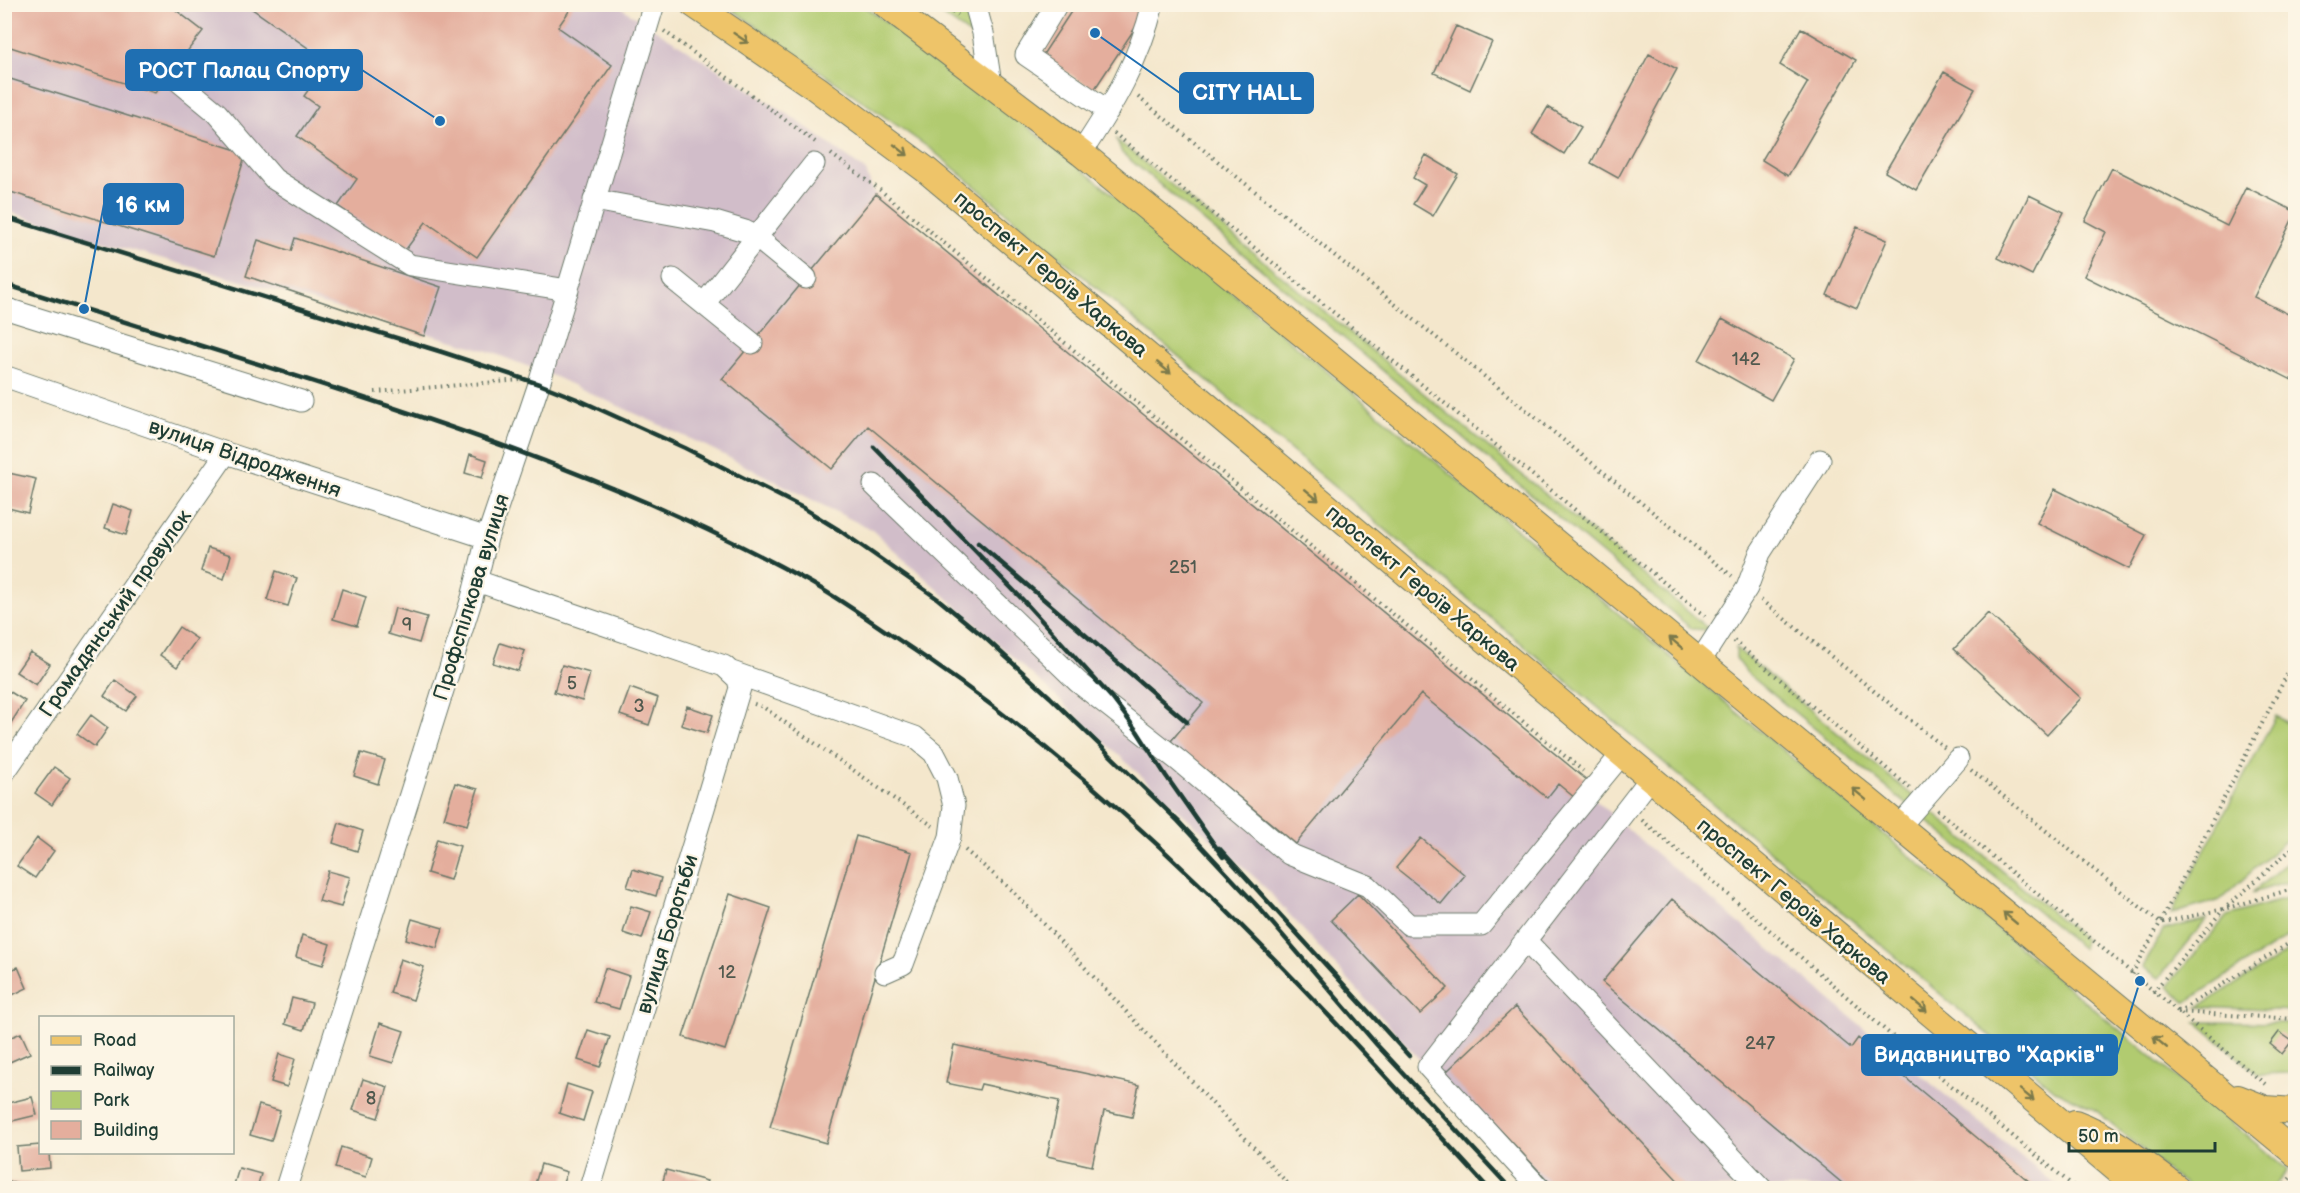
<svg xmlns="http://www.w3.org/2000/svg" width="2300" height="1193" font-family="'Balsamiq Sans',sans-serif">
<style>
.industrial{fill:#d1bdc9}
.green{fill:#b1cb70;stroke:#688452;stroke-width:1.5}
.building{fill:#e4ae9d}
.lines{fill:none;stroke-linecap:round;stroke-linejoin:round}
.minor-casing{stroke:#6a7869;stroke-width:23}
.major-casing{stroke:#6a7869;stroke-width:28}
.path{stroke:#6a7869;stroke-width:4;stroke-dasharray:1.5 4.5;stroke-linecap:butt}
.minor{stroke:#fff;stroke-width:21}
.major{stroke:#eec469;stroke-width:26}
.rail{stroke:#1f3d34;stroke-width:4.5}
.oneway{stroke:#7c7a4c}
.labels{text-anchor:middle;stroke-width:4.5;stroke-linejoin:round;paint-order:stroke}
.number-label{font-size:18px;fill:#50594e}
.street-label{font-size:21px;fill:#1f3d34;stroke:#fcf5e5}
.leader{fill:none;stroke:#1f6fb2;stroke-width:2}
.callout-dot{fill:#1f6fb2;stroke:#fcf5e5;stroke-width:2}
.callout{fill:#1f6fb2;stroke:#1f6fb2;stroke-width:2}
.callout-label{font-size:22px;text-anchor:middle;font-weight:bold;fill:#fff}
</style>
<rect width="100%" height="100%" fill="#fcf5e5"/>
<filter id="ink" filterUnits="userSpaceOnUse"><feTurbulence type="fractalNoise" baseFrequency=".0167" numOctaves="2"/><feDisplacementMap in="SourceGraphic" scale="12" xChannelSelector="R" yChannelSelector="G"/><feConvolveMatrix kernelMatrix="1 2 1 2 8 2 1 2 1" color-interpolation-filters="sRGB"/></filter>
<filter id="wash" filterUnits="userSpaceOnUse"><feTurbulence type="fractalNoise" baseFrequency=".008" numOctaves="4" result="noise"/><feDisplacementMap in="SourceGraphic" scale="24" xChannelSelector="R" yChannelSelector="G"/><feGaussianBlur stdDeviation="1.35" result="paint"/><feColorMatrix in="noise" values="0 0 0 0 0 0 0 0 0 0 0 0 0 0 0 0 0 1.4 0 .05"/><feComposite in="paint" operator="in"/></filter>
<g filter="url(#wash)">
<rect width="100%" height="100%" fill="#f4e7cc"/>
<path class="industrial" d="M5 5H617L795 119 866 171 873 192 1405 630 1646 845 1896 1055 2060 1188H1535L1261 883 1167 800 1049 690 872 530 706 446 553 376 485 350 68 232 5 210Z"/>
<path class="green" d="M726 5H862L972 83 1123 202 2288 1170 2273 1188H2191L2169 1172 2093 1108 2055 1090 932 150Z
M928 5H952L971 18V35Z
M1117 140 1710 630 1692 629 1122 153Z
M1736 648 2085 940 2083 949 1747 673 1736 658Z
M2276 716 2295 728V832L2220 900 2171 914Z
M2295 855V880L2252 893Z
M2295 896V932L2186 1002 2167 986 2227 916Z
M2207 919 2159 978 2143 967 2163 930Z
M2295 947V1011L2198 1007Z
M2196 1022 2295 1023V1070L2290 1073 2258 1074Z"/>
<g id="blocks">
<path class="building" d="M4 4H168L203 31 155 93 4 45Z
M245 4H574L558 27 612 65 477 257 426 222 404 252 338 206 357 179 297 136 318 106 304 96 328 62Z
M1076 4H1139L1147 10 1094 90 1042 56Z
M1456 26 1492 42 1470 90 1434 73Z
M1801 28 1856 60 1788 176 1762 160 1808 82 1780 65Z
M1649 54 1677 69 1618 178 1591 163Z
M1944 72 1975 89 1916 190 1885 172Z
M4 77 246 153 214 256 4 190Z
M1548 107 1581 127 1564 154 1532 134Z
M1426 155 1458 174 1433 216 1413 204 1425 185 1413 178Z
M2112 168 2227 226 2246 187 2296 212 2254 297 2296 318V382L2084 276 2106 232 2085 221Z
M876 194 1588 781 1575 798 1558 784 1547 798 1421 694 1296 844 1171 741 1203 703 868 426 832 469 722 379Z
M2029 195 2064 212 2032 275 1998 258Z
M1857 227 1887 240 1857 308 1827 295Z
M295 238 441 287 424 336 246 276 258 240 291 251Z
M1722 319 1794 359 1771 400 1699 360Z
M470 454 487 460 482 478 465 473Z
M4 472 36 479 28 513 4 507Z
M2055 489 2146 535 2129 569 2037 523Z
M113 504 133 511 126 535 105 528Z
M208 548 231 555 224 579 201 571Z
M276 571 297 578 288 606 267 600Z
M342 589 366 597 357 626 333 619Z
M395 608 427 617 419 643 388 634Z
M1988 613 2081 698 2047 735 1954 649Z
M179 627 197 639 177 667 160 655Z
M500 643 525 651 518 671 493 663Z
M30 652 50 664 36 685 16 672Z
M562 665 590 673 582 701 554 692Z
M115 680 137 696 126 711 104 696Z
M4 688 25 701 9 726 4 723Z
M630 688 658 698 649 725 620 715Z
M687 706 713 715 707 733 681 725Z
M91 715 108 728 95 747 77 734Z
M361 753 385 760 378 784 354 776Z
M54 767 70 778 52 805 35 793Z
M455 783 478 789 467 825 444 818Z
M339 823 363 831 357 851 333 843Z
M856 836 912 852 826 1143 770 1127Z
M37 838 54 851 35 878 17 866Z
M1421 838 1465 875 1441 904 1396 868Z
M437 839 460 846 450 880 427 873Z
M633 869 661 878 656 896 627 887Z
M328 871 350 877 341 907 319 901Z
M730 894 771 908 725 1050 683 1037Z
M1358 894 1448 988 1420 1014 1331 920Z
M1672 899 1851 1048 1858 1038 2037 1188H1848L1602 982Z
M631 906 651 912 642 939 623 933Z
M412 919 443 928 437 948 406 939Z
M302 935 330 944 323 965 296 957Z
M400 959 424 967 413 1000 390 993Z
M18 967 27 988 4 999V973Z
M605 968 629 976 619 1009 594 1002Z
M292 998 312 1003 304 1030 285 1024Z
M1515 1007 1685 1188H1555L1446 1072Z
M380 1023 404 1031 393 1063 370 1056Z
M588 1030 610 1037 600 1067 578 1060Z
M2279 1032 2292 1041 2282 1054 2270 1044Z
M21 1033 30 1053 5 1064 4 1040Z
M954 1045 1139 1085 1132 1117 1104 1111 1092 1166 1047 1156 1059 1101 981 1084 979 1090 946 1083Z
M279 1054 295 1059 287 1087 271 1082Z
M363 1079 388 1087 378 1118 353 1110Z
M567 1084 592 1092 583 1121 559 1113Z
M32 1097 37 1115 4 1123V1104Z
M259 1105 280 1111 271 1141 250 1135Z
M40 1145V1152H49L50 1168 19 1171 17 1147Z
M341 1147 372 1157 366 1177 335 1168Z
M541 1164 567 1172 561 1188H551L535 1184Z
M239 1168 261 1174 257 1188H233Z
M666 1170 707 1181 704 1188H661Z
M9 1182 44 1185V1188H9Z"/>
</g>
</g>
<g filter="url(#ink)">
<use href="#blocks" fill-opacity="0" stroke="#6a7869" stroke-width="1.5"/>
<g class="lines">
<defs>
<path id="minor" d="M975 4 983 33 991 84
M1057 4 1026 55 1108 111
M170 74 217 113 274 179 410 265 568 290
M1081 153C1113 105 1139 61 1153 4
M594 200 715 222 745 231 756 237 806 278
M673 279 752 343
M704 304 814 164
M4 308 301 401
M4 376 226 453 487 538
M874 485 1078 682 1179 761 1289 854 1368 886 1409 925H1481L1621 755
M477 581 724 666 738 679 740 688 590 1188
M1699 663 1747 588 1760 553 1820 460
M732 672 915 737 934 753 947 778 954 806 950 837 903 964 885 972
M4 773 226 453
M1899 827 1958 759
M1526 941 1761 1188
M286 1188 472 598 487 538 539 384 654 4
M1539 1188 1428 1067 1650 779"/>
<path id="major" d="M693 4 816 88 925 169 2139 1188
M885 4 1081 153 1299 331 2296 1154
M2238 1098 2266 1109 2296 1111
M2075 1123C2113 1137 2144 1164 2177 1188"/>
</defs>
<use href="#minor" class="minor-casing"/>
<use href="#major" class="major-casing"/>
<path class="path" d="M943 4 958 15
M664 31 818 144
M1138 97 1732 576
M1114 133 1705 616
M831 154 880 190 1583 771
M375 392 521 380
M1761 600 1945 748
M1734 641 1910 788
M754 704 763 707 933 826
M1971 770 2160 923 2224 909 2296 888
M1937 810 2265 1084
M1642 820 1920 1060 2076 1188
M965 850 1012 890 1292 1188
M2132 974 2160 923 2296 657
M2153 992 2224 909 2296 845
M2178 1012 2296 939
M2178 1012 2296 1019
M2281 1188 2293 1175"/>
<use href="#minor" class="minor"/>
<use href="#major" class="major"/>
<path class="rail" d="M4 217 442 352 539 384 577 399 685 448 803 508 839 530 938 599 983 636 1050 697 1178 821 1261 910 1377 1045 1510 1188
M4 284C104 315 203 346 302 378 475 433 646 492 806 580 837 597 866 618 896 638 1126 788 1304 987 1488 1188
M874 447 1022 599 1112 698 1137 731 1166 776 1223 857
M978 543 1187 722
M1219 848 1409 1056"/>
</g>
<defs><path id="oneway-shaft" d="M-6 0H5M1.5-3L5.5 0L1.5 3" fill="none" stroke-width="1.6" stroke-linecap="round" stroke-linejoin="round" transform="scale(1.5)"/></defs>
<g class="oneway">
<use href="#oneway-shaft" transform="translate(741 38) rotate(34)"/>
<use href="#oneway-shaft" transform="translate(901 150) rotate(38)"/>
<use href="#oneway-shaft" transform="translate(1164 368) rotate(40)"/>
<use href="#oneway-shaft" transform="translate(1312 495) rotate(40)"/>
<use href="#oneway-shaft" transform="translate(1676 643) rotate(-140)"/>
<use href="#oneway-shaft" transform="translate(1859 794) rotate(-141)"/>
<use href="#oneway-shaft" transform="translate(2010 918) rotate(-140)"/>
<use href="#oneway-shaft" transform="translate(1920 1006) rotate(40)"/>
<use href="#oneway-shaft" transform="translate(2160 1042) rotate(-140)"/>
<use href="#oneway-shaft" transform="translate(2027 1095) rotate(39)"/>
</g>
</g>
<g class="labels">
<g class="number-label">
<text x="1746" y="365">142</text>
<text x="1183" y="573">251</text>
<text x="407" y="631">9</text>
<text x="572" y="689">5</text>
<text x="639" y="712">3</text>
<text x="727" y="978">12</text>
<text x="1760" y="1049">247</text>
<text x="371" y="1104">8</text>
</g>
<g class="street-label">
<text transform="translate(1051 274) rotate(40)" y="7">проспект Героїв Харкова</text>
<text transform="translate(245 458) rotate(19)" y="7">вулиця Відродження</text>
<text transform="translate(1423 588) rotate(40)" y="7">проспект Героїв Харкова</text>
<text transform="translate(471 597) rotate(-73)" y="7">Профспілкова вулиця</text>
<text transform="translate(115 613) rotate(-55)" y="7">Громадянський провулок</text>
<text transform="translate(1794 901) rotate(40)" y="7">проспект Героїв Харкова</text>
<text transform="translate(667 934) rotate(-73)" y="7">вулиця Боротьби</text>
</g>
</g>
<path class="leader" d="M440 121L362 70M1095 33L1180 93M84 309L104 204M2140 981L2117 1055"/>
<g class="callout-dot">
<circle cx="440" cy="121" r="6"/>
<circle cx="1095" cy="33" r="6"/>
<circle cx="84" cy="309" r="6"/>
<circle cx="2140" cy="981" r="6"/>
</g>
<g class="callout">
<rect x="126" y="50" width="236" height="40" rx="6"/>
<rect x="1180" y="73" width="133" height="40" rx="6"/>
<rect x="104" y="184" width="79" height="40" rx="6"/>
<rect x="1862" y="1035" width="255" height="40" rx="6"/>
</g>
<g class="callout-label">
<text x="244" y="78">РОСТ Палац Спорту</text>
<text x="1247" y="100">CITY HALL</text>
<text x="143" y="212">16 км</text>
<text x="1989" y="1062">Видавництво "Харків"</text>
</g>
<rect width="2300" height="1193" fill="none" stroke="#fcf5e5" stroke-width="24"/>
<rect x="39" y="1016" width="195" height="138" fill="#fcf5e5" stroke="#a4ab9e" stroke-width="1.5"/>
<rect x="51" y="1036" width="30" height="9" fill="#eec469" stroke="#a4ab9e" stroke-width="1.5"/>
<text x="93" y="1046" font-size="18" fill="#1f3d34">Road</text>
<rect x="51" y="1066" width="30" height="9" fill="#1f3d34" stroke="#a4ab9e" stroke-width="1.5"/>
<text x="93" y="1076" font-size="18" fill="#1f3d34">Railway</text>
<rect x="51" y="1091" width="30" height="18" fill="#b1cb70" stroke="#a4ab9e" stroke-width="1.5"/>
<text x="93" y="1106" font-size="18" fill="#1f3d34">Park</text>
<rect x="51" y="1121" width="30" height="18" fill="#e4ae9d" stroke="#a4ab9e" stroke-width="1.5"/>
<text x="93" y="1136" font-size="18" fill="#1f3d34">Building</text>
<path d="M2069 1142v9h146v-9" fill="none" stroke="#1f3d34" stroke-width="3"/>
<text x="2078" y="1142" font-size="18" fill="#1f3d34" stroke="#fcf5e5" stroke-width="4.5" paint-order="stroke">50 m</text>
</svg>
